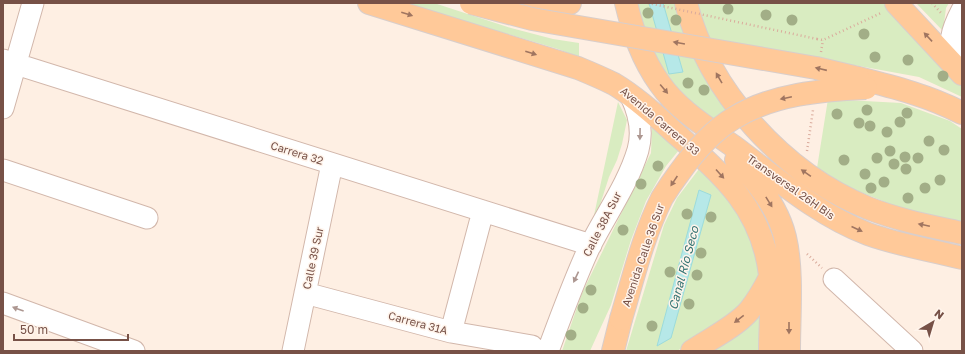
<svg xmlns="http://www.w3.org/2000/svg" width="965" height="354" font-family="'Golos Text',sans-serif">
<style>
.green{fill:#d9ecc1}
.water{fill:#b6e8e8;stroke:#9cdbdb}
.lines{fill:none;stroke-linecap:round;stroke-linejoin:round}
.minor-casing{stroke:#d2b7ab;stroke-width:23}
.major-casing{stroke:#d9cecb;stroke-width:24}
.path{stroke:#daab9c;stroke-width:2.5;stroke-dasharray:1 3;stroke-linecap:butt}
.minor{stroke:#fff;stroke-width:21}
.major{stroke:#ffc999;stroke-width:22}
.major-bridge-casing{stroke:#d9cecb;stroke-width:24;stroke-linecap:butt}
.path-bridge{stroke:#daab9c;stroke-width:2.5;stroke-dasharray:1 3;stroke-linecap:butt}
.major-bridge{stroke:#ffc999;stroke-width:22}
.tree{fill:#a2ae87}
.oneway{fill:#a07560}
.oneway2{fill:#ad9791}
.labels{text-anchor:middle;stroke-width:3;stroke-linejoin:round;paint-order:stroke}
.street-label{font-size:11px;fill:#775147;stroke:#fff4eb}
.water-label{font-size:12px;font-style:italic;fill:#387676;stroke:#fff4eb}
</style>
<rect width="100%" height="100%" fill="#feefe3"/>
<path class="green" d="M404 3H434L511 28 553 39 579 43V57L558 49Z
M636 3H678L731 110 715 122 694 104 671 81 659 64 640 16Z
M695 3H885L962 86V97L919 77 706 38Z
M916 3H949L946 8 943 31Z
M828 99 901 103 950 121 962 129V224L905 210 848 187 817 168Z
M618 102 627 120 622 144 617 160 609 177 589 239Z
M652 128 679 150 666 166 646 201 631 240 611 305 590 351H562L582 293 651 153Z
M699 169 722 187 743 215 754 248 759 272 756 289 735 315 677 351H626L664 225 677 198Z
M763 314 760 351H712L744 329Z"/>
<path class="water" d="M649 3H663L683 72 669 74Z
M699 190 711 195 671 338 657 346Z"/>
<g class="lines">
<defs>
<path id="minor" d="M3 60 591 245
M955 66C949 40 950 33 962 10
M3 108 33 3
M3 170 147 218
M834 279 912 351
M305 293 451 332 532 346 530 351
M3 303 134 351
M451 332 483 211
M293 351 332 164
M548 351C561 316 574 280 590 246 606 214 628 184 638 150 643 132 639 113 631 96"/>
<path id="major" d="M369 3 578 68C590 73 602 78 614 84 636 97 656 116 675 133 723 175 762 208 770 275 773 300 770 326 770 351
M523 3C540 7 554 7 570 3
M626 3C633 32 642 59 660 84 678 110 708 128 733 146 776 178 818 215 868 234 898 245 931 250 962 258
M686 3C708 92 784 174 868 208 898 220 930 226 962 233
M896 3 962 74
M858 78C894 87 929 96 962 113
M736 160C757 181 778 208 785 237 793 270 789 316 789 351
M613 351 621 319
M692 351C710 339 735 327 749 311 757 301 764 289 770 277"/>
</defs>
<use href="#minor" class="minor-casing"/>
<use href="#major" class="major-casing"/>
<path class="path" d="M932 3 941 13
M817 39 823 40 881 13
M821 52 823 40
M807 151 813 110
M807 254 822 268"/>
<use href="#minor" class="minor"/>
<use href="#major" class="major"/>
<defs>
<path id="major-bridge" d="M471 3 532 19 816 68 858 78
M621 319C633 279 643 236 662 198 667 190 673 181 679 173 694 152 712 131 734 118 773 94 822 90 866 88"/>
</defs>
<use href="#major-bridge" class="major-bridge-casing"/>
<path class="path-bridge" d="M648 3 817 39"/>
<use href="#major-bridge" class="major-bridge"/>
</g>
<g class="tree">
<circle cx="728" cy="9" r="5.5"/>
<circle cx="648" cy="13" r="5.5"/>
<circle cx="766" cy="15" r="5.5"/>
<circle cx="676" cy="20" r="5.5"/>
<circle cx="792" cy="20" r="5.5"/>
<circle cx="864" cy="34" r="5.5"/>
<circle cx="875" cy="57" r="5.5"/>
<circle cx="908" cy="60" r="5.5"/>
<circle cx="943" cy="76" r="5.5"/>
<circle cx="688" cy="83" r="5.5"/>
<circle cx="704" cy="90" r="5.5"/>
<circle cx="867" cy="110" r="5.5"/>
<circle cx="907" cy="113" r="5.5"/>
<circle cx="837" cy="114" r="5.5"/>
<circle cx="900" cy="122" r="5.5"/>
<circle cx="859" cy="123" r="5.5"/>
<circle cx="870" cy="126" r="5.5"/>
<circle cx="887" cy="132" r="5.5"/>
<circle cx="929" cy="141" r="5.5"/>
<circle cx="944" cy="150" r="5.5"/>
<circle cx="890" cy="151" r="5.5"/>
<circle cx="905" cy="157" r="5.5"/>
<circle cx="877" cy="158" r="5.5"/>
<circle cx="918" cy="158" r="5.5"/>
<circle cx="844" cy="160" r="5.5"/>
<circle cx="894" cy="164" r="5.5"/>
<circle cx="658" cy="166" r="5.5"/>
<circle cx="906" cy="169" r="5.5"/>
<circle cx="865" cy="174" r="5.5"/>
<circle cx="940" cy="180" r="5.5"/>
<circle cx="884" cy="182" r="5.5"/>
<circle cx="641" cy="184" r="5.5"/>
<circle cx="871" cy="188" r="5.5"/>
<circle cx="925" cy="188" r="5.5"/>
<circle cx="908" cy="198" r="5.5"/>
<circle cx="687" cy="214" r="5.5"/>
<circle cx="711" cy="217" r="5.5"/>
<circle cx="623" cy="230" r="5.5"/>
<circle cx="701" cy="253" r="5.5"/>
<circle cx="670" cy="272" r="5.5"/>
<circle cx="697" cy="275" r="5.5"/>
<circle cx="591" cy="290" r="5.5"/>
<circle cx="689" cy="304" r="5.5"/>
<circle cx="583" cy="308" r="5.5"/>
<circle cx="652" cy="326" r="5.5"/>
<circle cx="571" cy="335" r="5.5"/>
</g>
<defs><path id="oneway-solid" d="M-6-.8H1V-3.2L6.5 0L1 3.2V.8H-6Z"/></defs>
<g class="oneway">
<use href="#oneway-solid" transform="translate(407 14) rotate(17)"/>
<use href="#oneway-solid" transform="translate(928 37) rotate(-133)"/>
<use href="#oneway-solid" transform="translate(679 43) rotate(-170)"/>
<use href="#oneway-solid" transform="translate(531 53) rotate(18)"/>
<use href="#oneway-solid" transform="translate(821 69) rotate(-167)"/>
<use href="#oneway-solid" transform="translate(719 78) rotate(-120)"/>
<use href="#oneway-solid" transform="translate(664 89) rotate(50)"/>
<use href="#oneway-solid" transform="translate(786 98) rotate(168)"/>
<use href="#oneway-solid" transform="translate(806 173) rotate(-145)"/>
<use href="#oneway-solid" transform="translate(720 174) rotate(48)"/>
<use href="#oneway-solid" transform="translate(674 181) rotate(124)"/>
<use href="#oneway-solid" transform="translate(769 202) rotate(58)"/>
<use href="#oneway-solid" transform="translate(924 225) rotate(-168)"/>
<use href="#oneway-solid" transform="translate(857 229) rotate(24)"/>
<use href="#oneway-solid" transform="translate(739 319) rotate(142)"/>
<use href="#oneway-solid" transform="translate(789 328) rotate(90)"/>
</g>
<g class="oneway2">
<use href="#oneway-solid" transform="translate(640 134) rotate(91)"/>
<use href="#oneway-solid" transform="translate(576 277) rotate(115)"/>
<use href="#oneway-solid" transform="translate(18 309) rotate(-160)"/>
</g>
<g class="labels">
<g class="street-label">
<text transform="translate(660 121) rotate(40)" y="4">Avenida Carrera 33</text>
<text transform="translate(297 153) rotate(17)" y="4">Carrera 32</text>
<text transform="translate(791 187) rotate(35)" y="4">Transversal 26H Bis</text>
<text transform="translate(602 224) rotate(-63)" y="4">Calle 38A Sur</text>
<text transform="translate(643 255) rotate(-71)" y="4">Avenida Calle 36 Sur</text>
<text transform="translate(313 258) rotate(-78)" y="4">Calle 39 Sur</text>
<text transform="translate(418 323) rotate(15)" y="4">Carrera 31A</text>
</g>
<g class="water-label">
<text transform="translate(684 268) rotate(-75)" y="4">Canal Río Seco</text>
</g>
</g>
<rect width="965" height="354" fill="none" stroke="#775147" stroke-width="8"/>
<g transform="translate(933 322) rotate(38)" stroke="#fff4eb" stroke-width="3" paint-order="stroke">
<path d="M0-3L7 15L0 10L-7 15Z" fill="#775147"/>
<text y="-6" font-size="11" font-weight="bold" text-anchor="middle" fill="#775147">N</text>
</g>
<path d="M14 334v6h114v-6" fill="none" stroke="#775147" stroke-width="2"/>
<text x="20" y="334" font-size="12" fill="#775147" stroke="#fff4eb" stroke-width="3" paint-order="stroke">50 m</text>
</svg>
